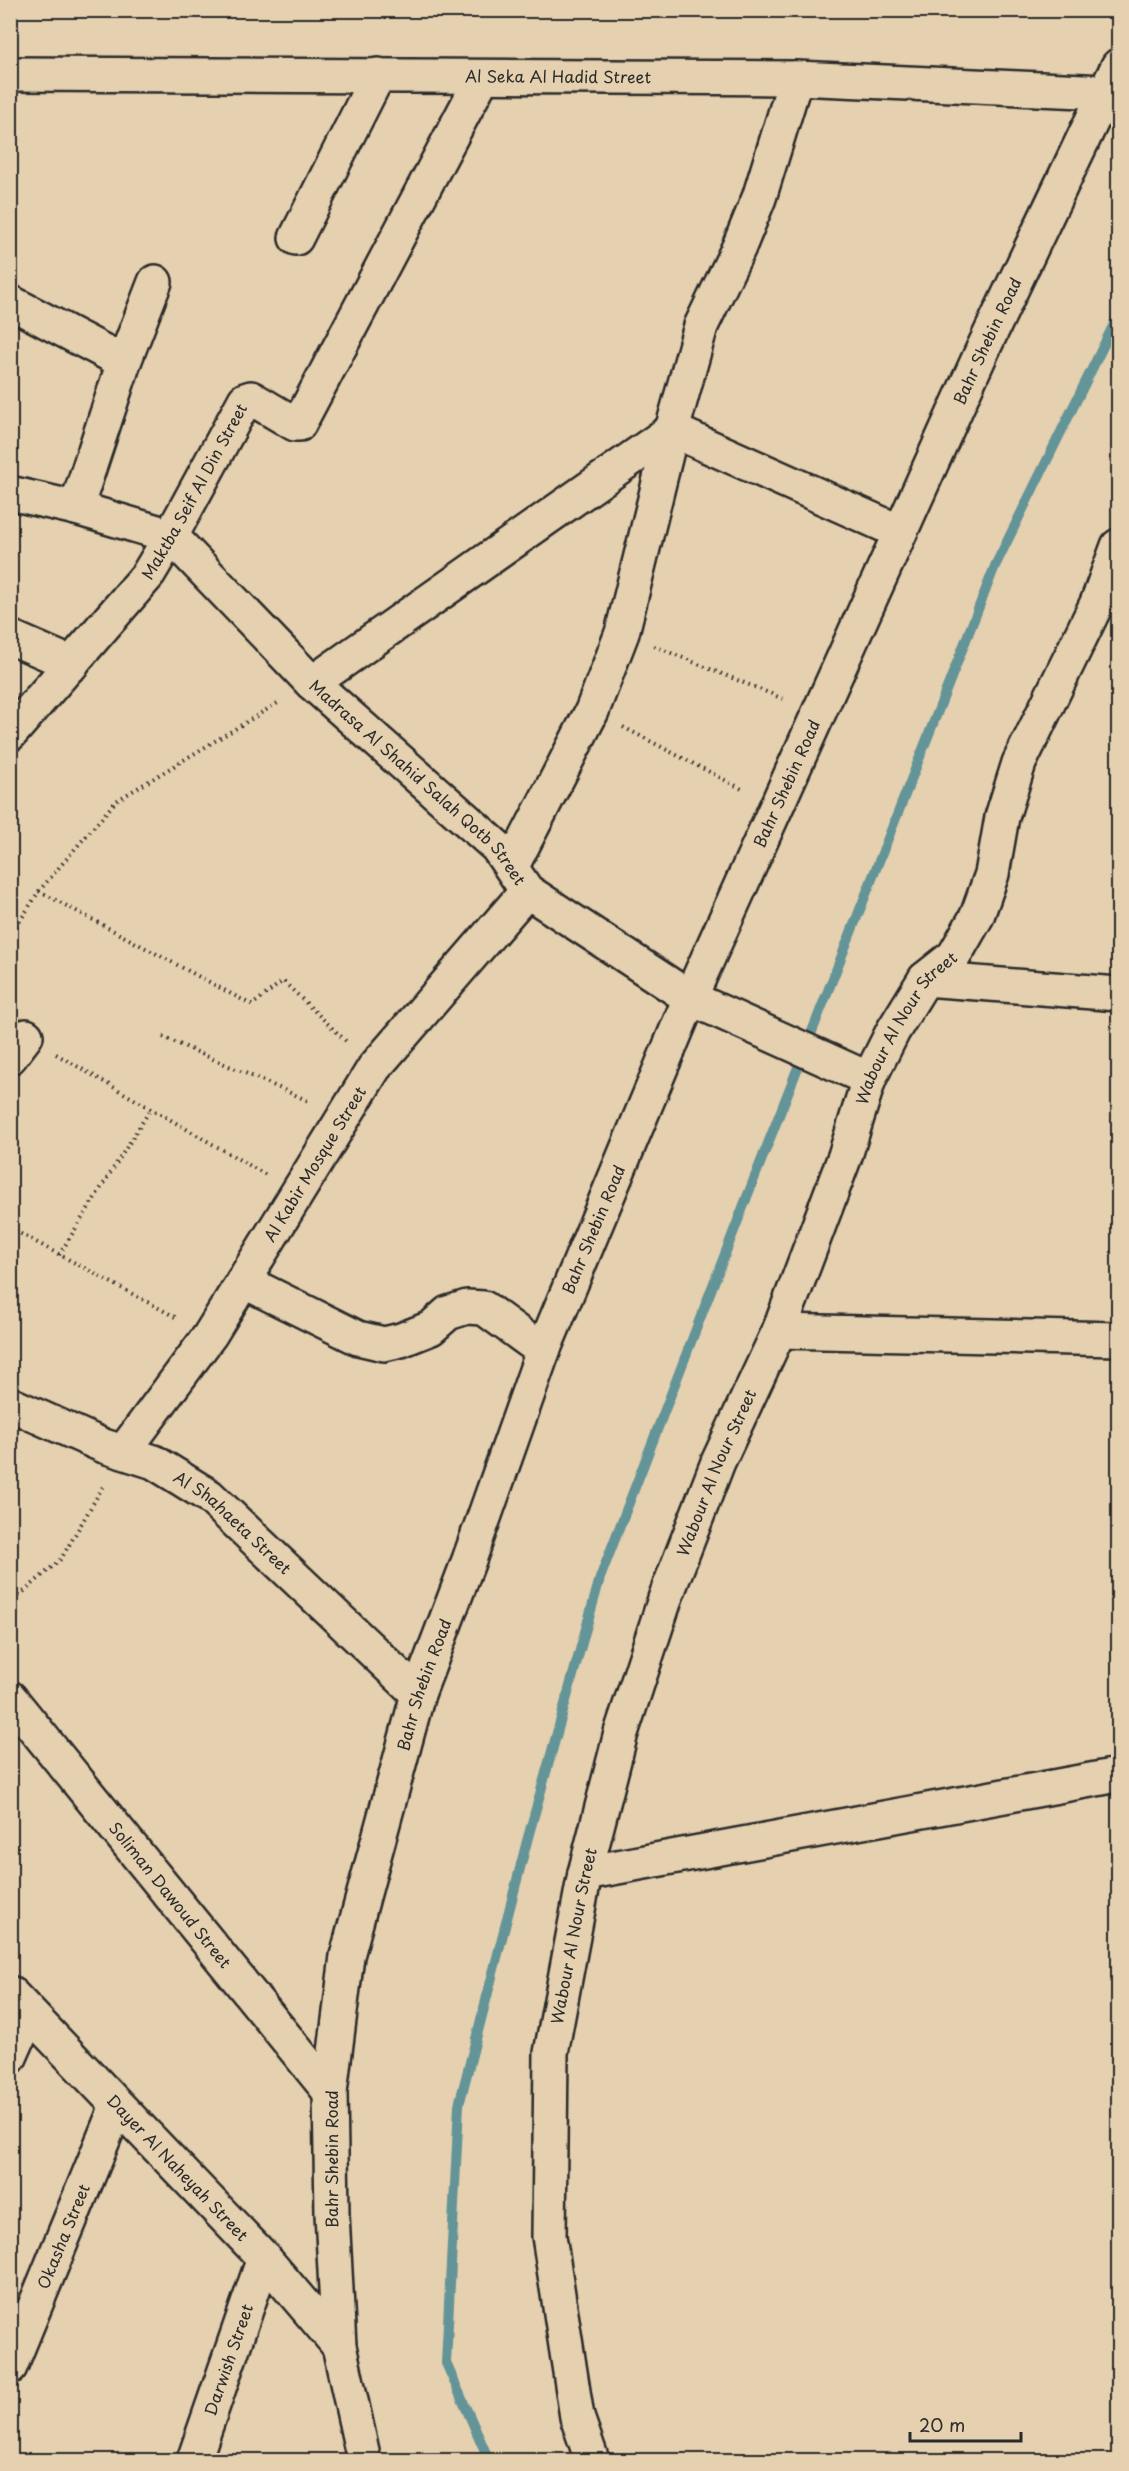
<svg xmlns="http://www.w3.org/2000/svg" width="1129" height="2471" font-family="'Playpen Sans',sans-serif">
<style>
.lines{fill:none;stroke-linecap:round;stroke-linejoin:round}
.stream{stroke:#639498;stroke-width:10}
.minor-casing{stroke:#2b2b2b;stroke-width:38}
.path{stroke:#2b2b2b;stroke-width:4;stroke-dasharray:1.5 4.5;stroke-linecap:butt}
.minor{stroke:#e5d0af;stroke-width:33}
.labels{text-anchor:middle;stroke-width:5;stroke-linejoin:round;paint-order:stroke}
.street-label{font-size:16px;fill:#2b2b2b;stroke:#e5d0af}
</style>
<rect width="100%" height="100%" fill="#e5d0af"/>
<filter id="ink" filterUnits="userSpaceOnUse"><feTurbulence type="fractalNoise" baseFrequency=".0167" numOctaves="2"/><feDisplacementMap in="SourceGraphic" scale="12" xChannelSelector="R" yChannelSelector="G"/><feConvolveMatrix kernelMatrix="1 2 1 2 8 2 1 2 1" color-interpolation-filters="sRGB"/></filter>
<g filter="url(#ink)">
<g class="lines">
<path class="stream" d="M489 2460 446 2363 459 2105 527 1841 600 1578 747 1197 995 566 1118 316"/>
<defs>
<g id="minor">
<path id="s1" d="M10 74 796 78 1106 92"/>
<path d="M296 238 378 75"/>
<path d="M10 302 124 362"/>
<path d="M672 430 900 532"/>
<path id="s2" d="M10 493 76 508 171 536 312 683 497 847 527 891 690 998 869 1079"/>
<path d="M76 508 124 362 155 282"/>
<path d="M10 637 72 664"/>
<path d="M312 683 672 430"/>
<path id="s3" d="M10 734 147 576 171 536 245 400 251 398 295 424H299L482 78"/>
<path d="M512 866 592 711 622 633 672 430 701 326 739 247 759 198 796 78"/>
<path d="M925 979 1118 994"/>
<path d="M10 1057 26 1036"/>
<path d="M243 1281 358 1338 384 1344 401 1340 431 1328 448 1313 467 1307 484 1308 543 1351"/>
<path d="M779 1331 1118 1339"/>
<path id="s4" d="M10 1404 104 1446 154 1462 209 1496 418 1694"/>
<path id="s5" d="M124 1451 210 1335 374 1068 527 891"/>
<path id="s6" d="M10 1698 330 2092"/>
<path d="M585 1873 1118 1775"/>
<path id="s7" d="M10 1993 264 2258 339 2346"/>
<path d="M10 2057 29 2014"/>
<path id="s8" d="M10 2367 117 2106"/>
<path id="s9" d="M194 2460 264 2258"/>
<path id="s10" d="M364 2460 339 2346 332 2214 330 2092 347 1956 418 1694 469 1560 543 1351 690 998 983 349 1118 66"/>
<path id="s11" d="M592 2460 577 2417 549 2236 551 2053 585 1873 621 1733 666 1596 718 1462 779 1331 845 1156 869 1079 893 1031 925 979 954 956 977 916 992 874 1002 817 1019 763 1097 603 1118 546"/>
</g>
</defs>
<use href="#minor" class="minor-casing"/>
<path class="path" d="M654 646 786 700
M623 727 744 790
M39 891 252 1005 283 981 349 1044
M10 937 39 891 116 801 281 701
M163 1037 311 1102
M56 1054 268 1176
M10 1228 179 1319
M59 1255 150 1110
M10 1604 61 1559 105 1483
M10 1769 18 1763"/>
<use href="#minor" class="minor"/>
</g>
</g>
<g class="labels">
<g class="street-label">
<text dy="6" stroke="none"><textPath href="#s1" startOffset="548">Al Seka Al Hadid Street</textPath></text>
<text dy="6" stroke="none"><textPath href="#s10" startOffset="2248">Bahr Shebin Road</textPath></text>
<text dy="6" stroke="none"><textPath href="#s3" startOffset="306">Maktba Seif Al Din Street</textPath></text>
<text dy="6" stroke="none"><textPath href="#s2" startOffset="516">Madrasa Al Shahid Salah Qotb Street</textPath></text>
<text dy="6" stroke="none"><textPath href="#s10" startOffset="1762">Bahr Shebin Road</textPath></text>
<text dy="6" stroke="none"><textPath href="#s11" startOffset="1503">Wabour Al Nour Street</textPath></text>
<text dy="6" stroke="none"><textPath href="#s5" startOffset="345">Al Kabir Mosque Street</textPath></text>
<text dy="6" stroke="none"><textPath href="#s10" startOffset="1276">Bahr Shebin Road</textPath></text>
<text dy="6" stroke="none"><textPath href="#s11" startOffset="1017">Wabour Al Nour Street</textPath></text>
<text dy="6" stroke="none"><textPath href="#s4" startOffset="255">Al Shahaeta Street</textPath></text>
<text dy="6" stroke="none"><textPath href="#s10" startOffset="790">Bahr Shebin Road</textPath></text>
<text dy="6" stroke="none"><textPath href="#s6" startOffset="254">Soliman Dawoud Street</textPath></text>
<text dy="6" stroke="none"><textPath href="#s11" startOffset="531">Wabour Al Nour Street</textPath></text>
<text transform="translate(332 2159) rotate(-90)" y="6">Bahr Shebin Road</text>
<text dy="6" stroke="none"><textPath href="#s7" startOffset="242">Dayer Al Naheyah Street</textPath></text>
<text dy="6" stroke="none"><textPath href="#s8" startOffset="141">Okasha Street</textPath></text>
<text dy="6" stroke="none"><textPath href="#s9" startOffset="106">Darwish Street</textPath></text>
</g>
</g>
<rect width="1129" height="2471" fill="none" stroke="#e5d0af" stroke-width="36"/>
<rect x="18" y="18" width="1093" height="2435" fill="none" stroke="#2b2b2b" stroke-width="2" filter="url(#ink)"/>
<path d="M910 2432v9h111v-9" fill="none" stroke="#2b2b2b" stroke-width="3"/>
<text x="919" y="2432" font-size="18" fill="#2b2b2b" stroke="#e5d0af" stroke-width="4.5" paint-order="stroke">20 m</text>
</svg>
